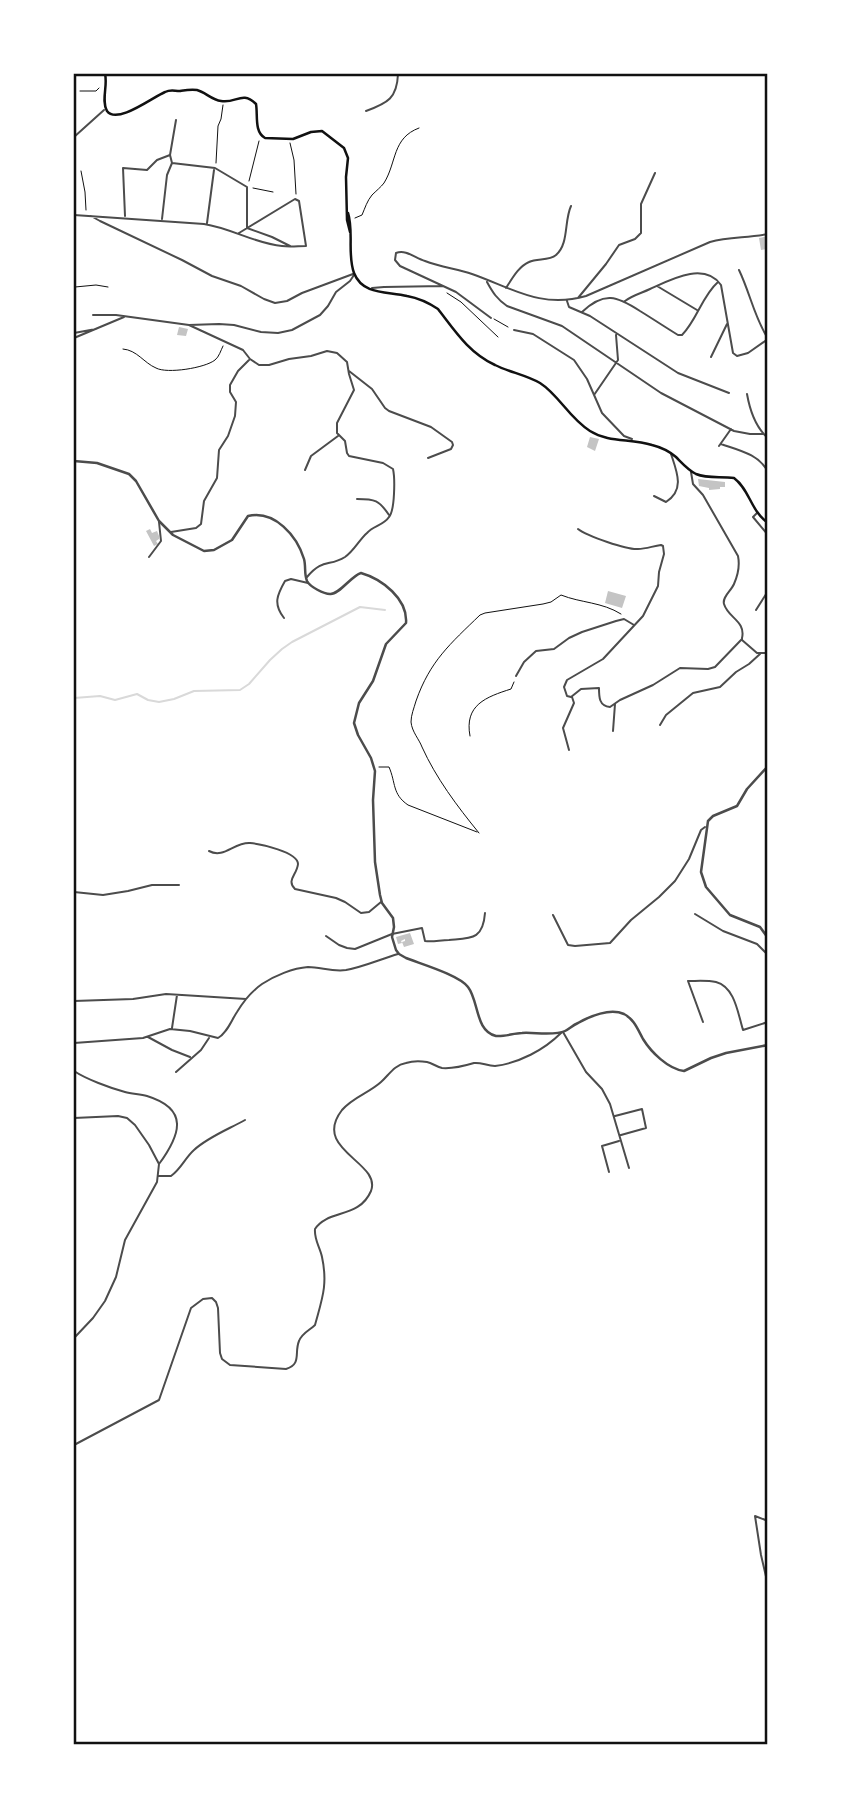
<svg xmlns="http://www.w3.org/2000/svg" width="841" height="1818" font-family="'Varela Round',sans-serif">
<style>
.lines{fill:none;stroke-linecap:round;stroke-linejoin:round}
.stream{stroke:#d9d9d9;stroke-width:2}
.building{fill:#c4c4c4}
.path{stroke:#111;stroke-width:1}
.minor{stroke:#4c4c4c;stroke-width:2}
.tertiary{stroke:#4c4c4c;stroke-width:2.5}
.secondary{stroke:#111;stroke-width:2.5}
.neatline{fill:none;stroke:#111;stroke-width:2.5}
</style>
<rect width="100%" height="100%" fill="#fff"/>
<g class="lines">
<path class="stream" d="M74 698 100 696 115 700 137 694 148 700 159 702 174 699 194 691 240 690 249 684 270 660 282 649 292 642 360 607 385 610"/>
</g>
<path class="building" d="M768 236V249L761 250 759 238Z
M179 327 188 329 186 336 177 335Z
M590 437 599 439 595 451 587 447Z
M698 479 725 482V487H720V489L709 490V488L699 486Z
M150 529 152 533 157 531 159 536V539L156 541 158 544 154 546 146 531Z
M608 591 626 596 622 608 605 603Z
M410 933 414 944 404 947 402 942 405 941V939L401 941 402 943 398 944 396 937Z"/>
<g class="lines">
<path class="path" d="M80 91H96L99 88
M290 143 294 160 296 194
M216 163 218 126 221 119 223 105
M81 171 85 192 86 210
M249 181 259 141
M253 188 273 192
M355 218 362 215C365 208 367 201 372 195 376 191 381 187 384 183 397 162 392 138 419 128
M74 280 75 287 96 285 108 287
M447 293 461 302 498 337
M494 319 508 327
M123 349C137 350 144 363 156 368 167 374 205 368 215 360 219 357 221 350 223 346
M470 736C464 705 486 697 511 689L514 682
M379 767H389C396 783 392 794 408 805L477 832
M479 833C457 806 436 778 422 747 419 739 412 732 411 722 411 715 414 708 416 701 430 661 450 644 480 615L485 613 543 604 551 602 561 595C581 603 602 602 621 614"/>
<path class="minor" d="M74 91H75
M366 111C388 103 397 98 398 74
M74 137 104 110
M172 163 215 168 247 187V228L272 237 290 246
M74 215 204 224C231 228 256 244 282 246 290 247 298 246 306 246L299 201 295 199 239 233
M91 216 100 221 182 260 212 276 241 286 264 299 275 303 287 301 302 293 353 274
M125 216 123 168 147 170 157 160 170 155
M162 219 167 175 172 163 170 155 176 120
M207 223 214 170
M768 263V271
M739 270C750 293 754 316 767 337
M487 282C493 293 497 299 507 306L562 326 661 393 734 431 750 434H763
M657 286 697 310
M372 288 384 287 443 286
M506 288C512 279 518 267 529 262 537 258 549 261 556 255 569 244 564 221 571 206
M578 298 606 264 619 245 635 239 641 233V204L655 173
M567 301 569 307 590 316 678 373 729 393
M625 301C633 295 642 293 650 289 670 280 704 261 721 285L733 353 737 356 748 353 768 339
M582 312C604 291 617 296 640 311 653 319 665 327 678 335H682C697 320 702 296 718 282
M93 315H116L189 325 219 324 234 325 261 332 278 333 292 330 320 315 328 306 336 292 350 281 354 275
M491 318 456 292 400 266 395 260 396 253C406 249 415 258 425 261 440 267 457 269 472 274 512 288 541 309 586 296L710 242C729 237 748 238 768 234
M189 325 243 350 250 359 259 365H269L289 359 311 356 327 351 337 353 347 362 349 374 354 390 337 423V433L345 441 347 453 349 456 383 463 393 469C395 478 395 510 389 517 384 525 373 526 367 533 359 540 354 551 345 557 329 567 323 558 307 577
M514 330 533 334 574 360 587 379 602 413 624 436 632 439
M74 333 96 329
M74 338 124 317
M711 357 727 324
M349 371 372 389 385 408 389 411 431 427 452 442 453 445 451 449 428 458
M747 394C750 411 755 427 768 438
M594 395 618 360 616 335
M721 444C738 450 759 454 768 472
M719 446 731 429
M305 470 311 456 338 436
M691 472 693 484 703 495 738 556C740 566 738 575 734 584 731 591 722 597 724 604 728 618 746 621 742 638
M654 496 666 502C685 490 677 472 671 454
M357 499C375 499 379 500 389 515
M757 513 753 517 768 535
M578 529C587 536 627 550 638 549 646 549 653 546 661 545L663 546 664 554 659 572 658 586 643 616 603 659 567 680 564 687 567 696 571 697 581 689 599 688C599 697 599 706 610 707L620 700 653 685 680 668 708 669 715 667 742 639
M171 532 196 528 201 524 204 501 217 478 219 450 228 436 235 416 236 402 230 392V385L238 371 249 360
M149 557 161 541 159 522
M756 610 768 591
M284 618C273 604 277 595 285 581L291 579 308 583
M742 640 757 653H768
M516 676 524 662 536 651 554 649 569 638 582 632 616 621 624 619 634 625
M767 697 768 696
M660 725 666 715 693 693 720 687 736 672 749 664 760 654
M613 731 615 704
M569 750 563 728 574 703 572 697
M209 851C224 859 234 842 250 843 260 844 298 852 298 864 297 875 286 880 295 889L336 898 345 902 361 913 369 912 381 902
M74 892 103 895 128 891 152 885H179
M695 914 723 931 757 944 768 955
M553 915 568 945 575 946 610 943 631 920 659 897 675 881 689 859 701 830 705 827
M326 936 339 945 347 948 355 949 392 934 422 928 425 941C434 942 440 940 449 940 471 938 483 940 485 913
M74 1001 133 999 166 994 246 999
M703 1022 688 981C697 981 707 980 716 982 735 987 738 1014 743 1030L768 1022
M172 1028 177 995
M563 1032 586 1072 602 1089 610 1104 629 1168
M148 1037 172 1050 190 1057
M74 1043 143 1038 170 1029 190 1031 218 1038C227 1033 231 1021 237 1012 243 1002 252 991 262 984 274 976 293 968 308 967 321 967 332 972 346 970 363 967 381 959 398 954
M74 1071C86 1079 110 1088 125 1092 132 1094 140 1094 147 1096 189 1109 181 1134 159 1164
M176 1072 201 1050 209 1038
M615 1116 642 1109 646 1128 621 1135
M74 1118 118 1116 127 1118 135 1125 149 1145 159 1164 157 1182 125 1240 116 1277 105 1301 93 1318 75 1337
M609 1172 602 1146 619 1141
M158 1176H171C181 1169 185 1158 194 1150 208 1137 229 1129 245 1120
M74 1445 159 1400 191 1308 203 1299 212 1298 216 1302 218 1308 220 1353 222 1359 230 1365 286 1369C302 1364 294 1353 299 1341 302 1333 310 1330 315 1325 322 1299 328 1285 322 1257 320 1247 314 1240 315 1229 328 1209 359 1219 371 1191 382 1162 311 1150 342 1110 353 1097 369 1093 381 1082 389 1075 394 1065 406 1063 412 1061 421 1061 427 1062 432 1063 437 1067 442 1068 453 1069 464 1066 474 1063 481 1062 487 1066 495 1066 519 1063 544 1050 561 1033
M768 1521 755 1516 761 1555 768 1585"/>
<path class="tertiary" d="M74 461 97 463 129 474 136 481 159 521 173 535 204 551 214 550 232 540 248 516C275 510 297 536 304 559 306 566 304 574 307 581 310 587 324 594 330 594 339 595 351 576 361 573 382 579 408 599 406 623L386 644 373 681 359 703 354 723 358 735 371 758 375 771 373 800 375 862 380 895 382 903 393 918 394 927 392 937 396 950 399 954 406 958C421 964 459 975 468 987 479 1001 475 1031 496 1036 504 1037 514 1033 522 1033 533 1032 555 1036 565 1031 569 1029 573 1025 578 1023 590 1016 610 1008 624 1014 634 1019 638 1030 643 1039 651 1052 668 1069 684 1071L711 1058 726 1053 768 1045
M768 766 747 789 737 806 713 816 708 821 701 872 706 887 730 915 760 927 768 938"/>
<path class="secondary" d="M105 74C108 85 101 101 107 111 117 125 153 97 165 92 171 89 174 91 180 91 186 90 191 89 197 90 205 92 212 100 221 101 236 104 242 90 256 104 258 115 254 132 265 138L293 139 311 132 322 131 344 148 348 158 346 177 347 220 350 232
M348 213C354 232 347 254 354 273 363 296 389 291 407 296 418 298 429 303 438 309 455 331 469 353 495 365 509 372 526 375 540 383 559 395 569 418 590 431 609 443 631 438 652 445 660 447 669 451 676 457 682 463 688 470 696 474 708 479 721 476 734 478 750 490 750 510 768 523"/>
</g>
<rect width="841" height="1818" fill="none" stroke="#ffffff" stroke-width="150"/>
<rect x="75" y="75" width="691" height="1668" class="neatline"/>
</svg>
